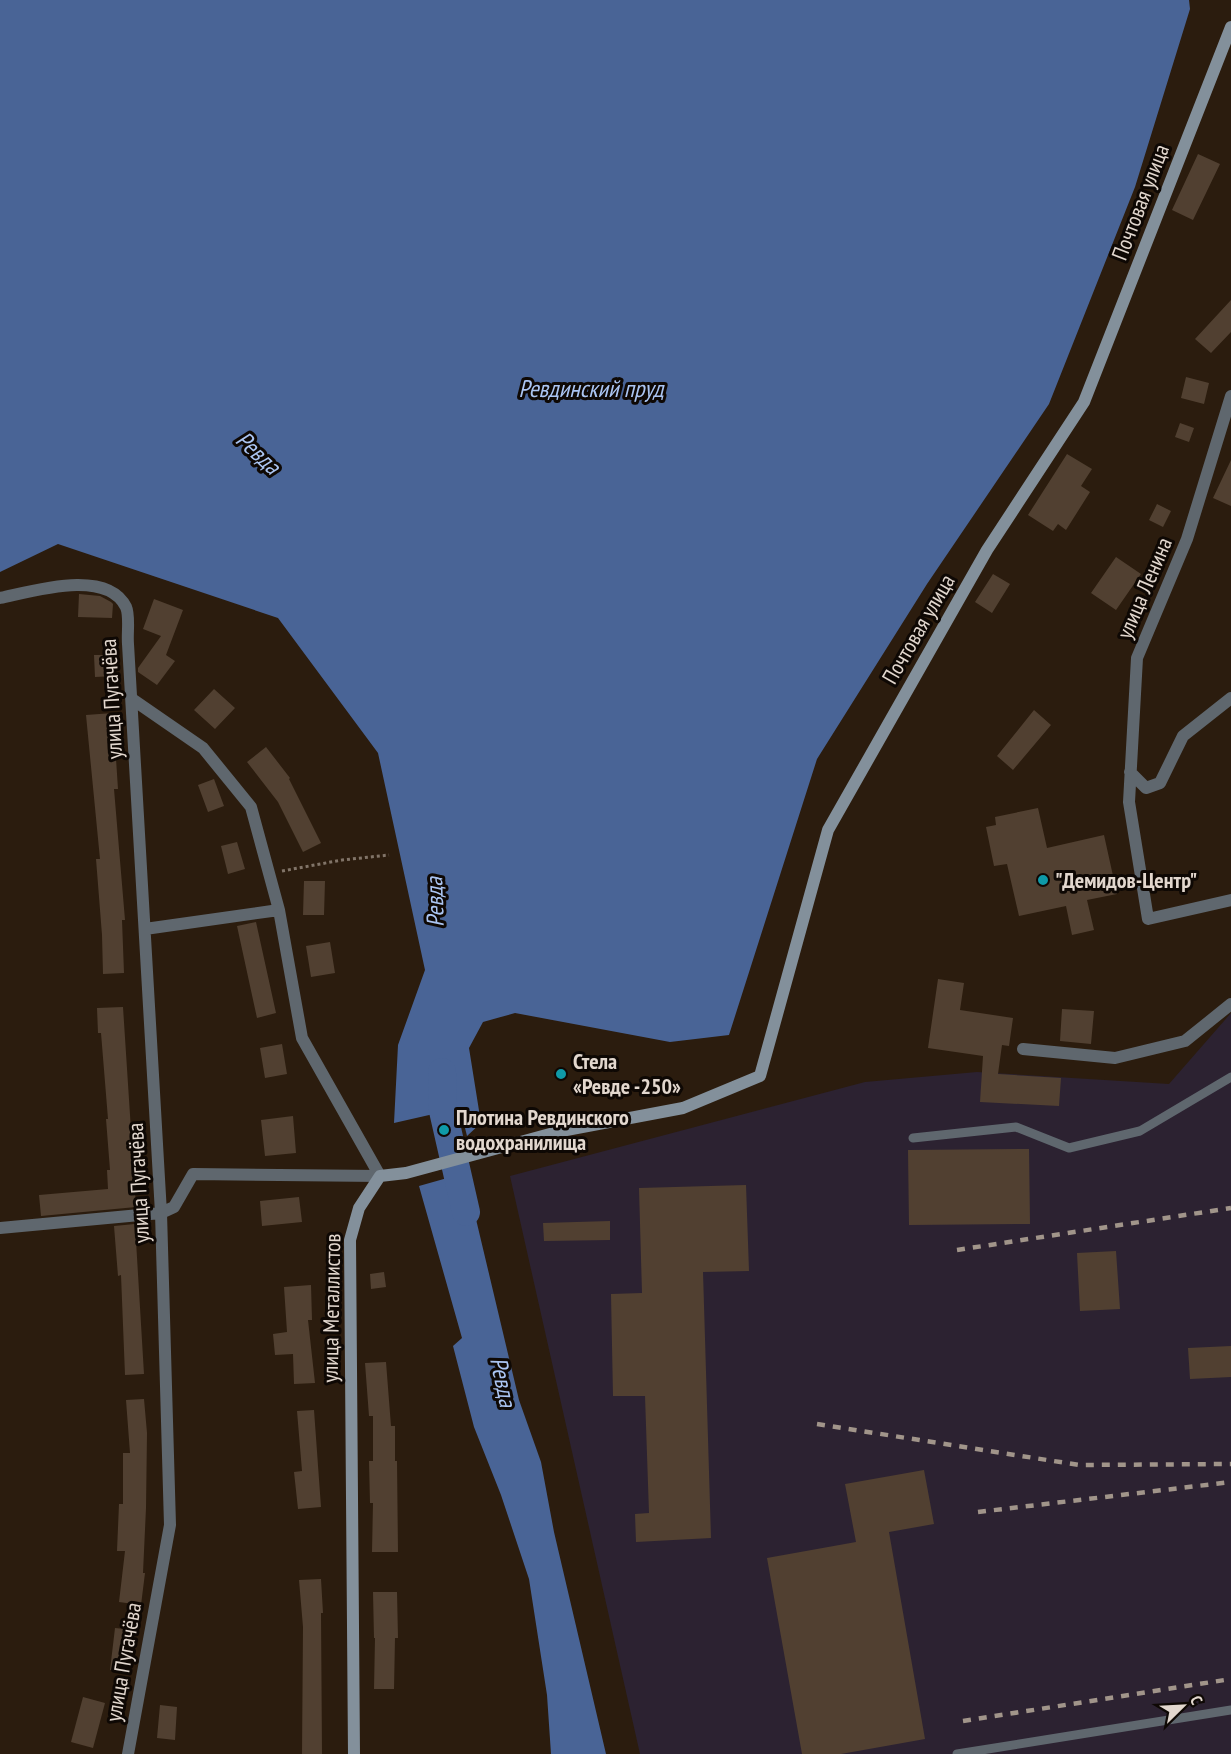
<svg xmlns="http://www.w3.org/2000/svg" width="1231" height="1754" font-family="'PT Sans Narrow',sans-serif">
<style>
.industrial{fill:#2c2231}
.water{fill:#496496}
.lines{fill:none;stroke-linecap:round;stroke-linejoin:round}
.river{stroke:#496496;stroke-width:28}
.building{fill:#514031}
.path{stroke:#817468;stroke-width:3;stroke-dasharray:3 3;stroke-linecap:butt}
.lane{stroke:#5f676e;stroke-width:9}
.street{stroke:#5f676e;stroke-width:12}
.secondary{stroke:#83909b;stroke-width:12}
.rail{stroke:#a1958a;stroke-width:4.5;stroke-dasharray:8 8;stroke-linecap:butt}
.culture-dot{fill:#0f9aa8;stroke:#0e0804;stroke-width:2}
.labels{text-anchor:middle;stroke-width:6;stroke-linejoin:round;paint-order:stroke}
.street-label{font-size:22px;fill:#e2d7ce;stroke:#0e0804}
.poi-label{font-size:22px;font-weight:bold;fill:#e2d7ce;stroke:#0e0804;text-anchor:start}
.water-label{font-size:24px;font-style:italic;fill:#abc5f2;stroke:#0e0804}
</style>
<rect width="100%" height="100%" fill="#2b1c0e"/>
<path class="industrial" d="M1231 1013V1754H640L510 1176 865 1082 977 1072 1169 1084Z"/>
<path class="water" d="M0 0H1189L1190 9 1135 187 1049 404 927 584 817 759 729 1035 670 1042 515 1013 483 1022 469 1048 481 1123 467 1136 460 1108 394 1123 398 1045 425 970 378 753 278 618 58 544 0 572Z
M465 1173 519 1400 541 1462 554 1532 606 1754H551L547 1695 529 1579 501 1495 474 1427 453 1346 462 1338 419 1186Z"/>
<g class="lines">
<path class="river" d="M442 1072 443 1111 466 1212"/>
</g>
<path class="building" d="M1198 154 1220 164 1193 220 1172 210Z
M1231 300V332L1211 353 1195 339Z
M1186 377 1209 383 1204 404 1181 398Z
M1180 423 1194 428 1189 442 1175 437Z
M1067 454 1092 469 1081 486 1090 492 1066 530 1058 524 1053 531 1028 515Z
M1231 460V506L1213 498Z
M1157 504 1171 511 1163 527 1149 520Z
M1116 557 1141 574 1116 610 1091 593Z
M993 574 1010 584 992 613 975 602Z
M79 594 100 596 111 602 113 604 112 618 78 617Z
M154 599 183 610 166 655 175 661 157 685 138 672V668L161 636 143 629Z
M94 655H114V676L95 677Z
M214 689 235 708 215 729 194 710Z
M1034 710 1051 725 1013 770 997 756Z
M113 713 118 789H114L125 920H122L124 973 103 974 102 935 96 859H100L86 715Z
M266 747 290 778 289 779 321 843 303 852 278 802 247 762Z
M214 779 224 806 208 812 198 785Z
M1038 808 1047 848 1104 835 1117 894 1087 900 1094 930 1072 935 1066 906 1019 916 1007 864 994 866 986 827 996 825 995 817Z
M237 842 245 869 228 874 221 846Z
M304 881H325L324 915H303Z
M256 922 276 1013 257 1018 237 926Z
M330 942 335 973 311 977 306 946Z
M938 979 964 983 960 1010 1013 1018 1009 1046 1002 1045 998 1074 1061 1078 1059 1106 980 1102 983 1056 928 1048Z
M123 1007 136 1207 41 1216 39 1195 108 1189 107 1170H110L106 1119H108L101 1033H98L97 1008Z
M1062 1009 1094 1011 1091 1044 1060 1041Z
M282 1044 287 1074 265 1078 260 1048Z
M293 1116 296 1153 265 1156 261 1120Z
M1029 1149 1030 1224 909 1225 908 1150Z
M746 1185 749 1271 703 1272 711 1538 636 1542 635 1514 649 1513 645 1396H613L611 1294 642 1293 639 1188Z
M299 1197 302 1222 262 1226 260 1201Z
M610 1221V1240L544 1241 543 1223Z
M135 1224 144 1374 125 1375 121 1275 118 1276 114 1226Z
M1116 1251 1120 1309 1080 1311 1077 1253Z
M384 1272 386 1287 371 1289 370 1274Z
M311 1285 312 1320H308L315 1383 294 1384 293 1354 275 1355 273 1334 287 1332 284 1287Z
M1231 1346V1377L1190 1379 1188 1348Z
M386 1362 391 1426H395V1461H397L398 1552H372L373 1503H370L369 1461H373V1416H369L365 1363Z
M144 1399 147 1433 146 1508 143 1573H145L141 1605 119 1602 125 1551H117L119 1504H123V1453H130L126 1400Z
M314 1410 321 1507 298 1509 294 1472 302 1471 297 1411Z
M924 1470 934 1524 889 1532 925 1739 841 1754H802L767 1558 856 1542 845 1484Z
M321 1579 323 1613H321L322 1754H302L303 1627 299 1580Z
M373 1592H397L398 1638H395L394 1689H374L375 1638H374Z
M115 1628 135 1630 130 1672 110 1670Z
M83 1697 105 1703 93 1748 71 1742Z
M160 1705 177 1707 175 1740 157 1738Z"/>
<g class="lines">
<path class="path" d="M282 871 342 860 389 855"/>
<path class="lane" d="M913 1138 1016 1127 1069 1148 1140 1131 1231 1077
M957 1754 1231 1710"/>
<path class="street" d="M1231 396 1187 539 1137 658 1129 802 1148 919 1231 900
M0 598C33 591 107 568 126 607 130 616 127 633 128 644L161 1213 170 1525 128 1754
M1130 772 1146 788 1160 783 1183 736 1231 698
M145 929 279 910
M1023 1049 1115 1058 1185 1041 1231 1004
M0 1228 161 1213 174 1207 193 1174 380 1176 302 1038 279 910 251 807 203 748 132 699"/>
<path class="secondary" d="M354 1754 350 1240 359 1208 380 1176 406 1173 561 1131 683 1108 760 1076 828 830 987 550 1084 402 1231 27"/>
<path class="rail" d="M957 1250 1231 1208
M817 1424 1079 1465 1231 1464
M978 1512 1231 1482
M963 1721 1231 1679"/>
</g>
<g class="culture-dot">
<circle cx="1043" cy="880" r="6"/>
<circle cx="561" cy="1074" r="6"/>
<circle cx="444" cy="1130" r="6"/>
</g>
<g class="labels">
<g class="street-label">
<text transform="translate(1140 202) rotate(-69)" y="8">Почтовая улица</text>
<text transform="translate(1144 588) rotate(-67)" y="8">улица Ленина</text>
<text transform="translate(918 629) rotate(-60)" y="8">Почтовая улица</text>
<text transform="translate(111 699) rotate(-93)" y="8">улица Пугачёва</text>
<text transform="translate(138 1183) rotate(-93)" y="8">улица Пугачёва</text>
<text transform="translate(331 1308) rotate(-89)" y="8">улица Металлистов</text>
<text transform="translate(123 1662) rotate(-80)" y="8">улица Пугачёва</text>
</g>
<g class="poi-label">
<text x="1055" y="888">"Демидов-Центр"</text>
<text x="573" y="1069">Стела<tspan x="573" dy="25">«Ревде -250»</tspan></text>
<text x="456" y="1125">Плотина Ревдинского<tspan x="456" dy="25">водохранилища</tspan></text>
</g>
<g class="water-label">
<text x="591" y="397">Ревдинский пруд</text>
<text transform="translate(258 453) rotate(43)" y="8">Ревда</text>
<text transform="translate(435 902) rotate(-92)" y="8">Ревда</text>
<text transform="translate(503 1382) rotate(78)" y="8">Ревда</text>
</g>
</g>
<g transform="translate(1183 1706) rotate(66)" stroke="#0e0804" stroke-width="4.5" paint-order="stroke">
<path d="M0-4.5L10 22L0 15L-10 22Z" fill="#e2d7ce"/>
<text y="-9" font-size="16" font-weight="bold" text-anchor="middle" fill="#e2d7ce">С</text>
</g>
</svg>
